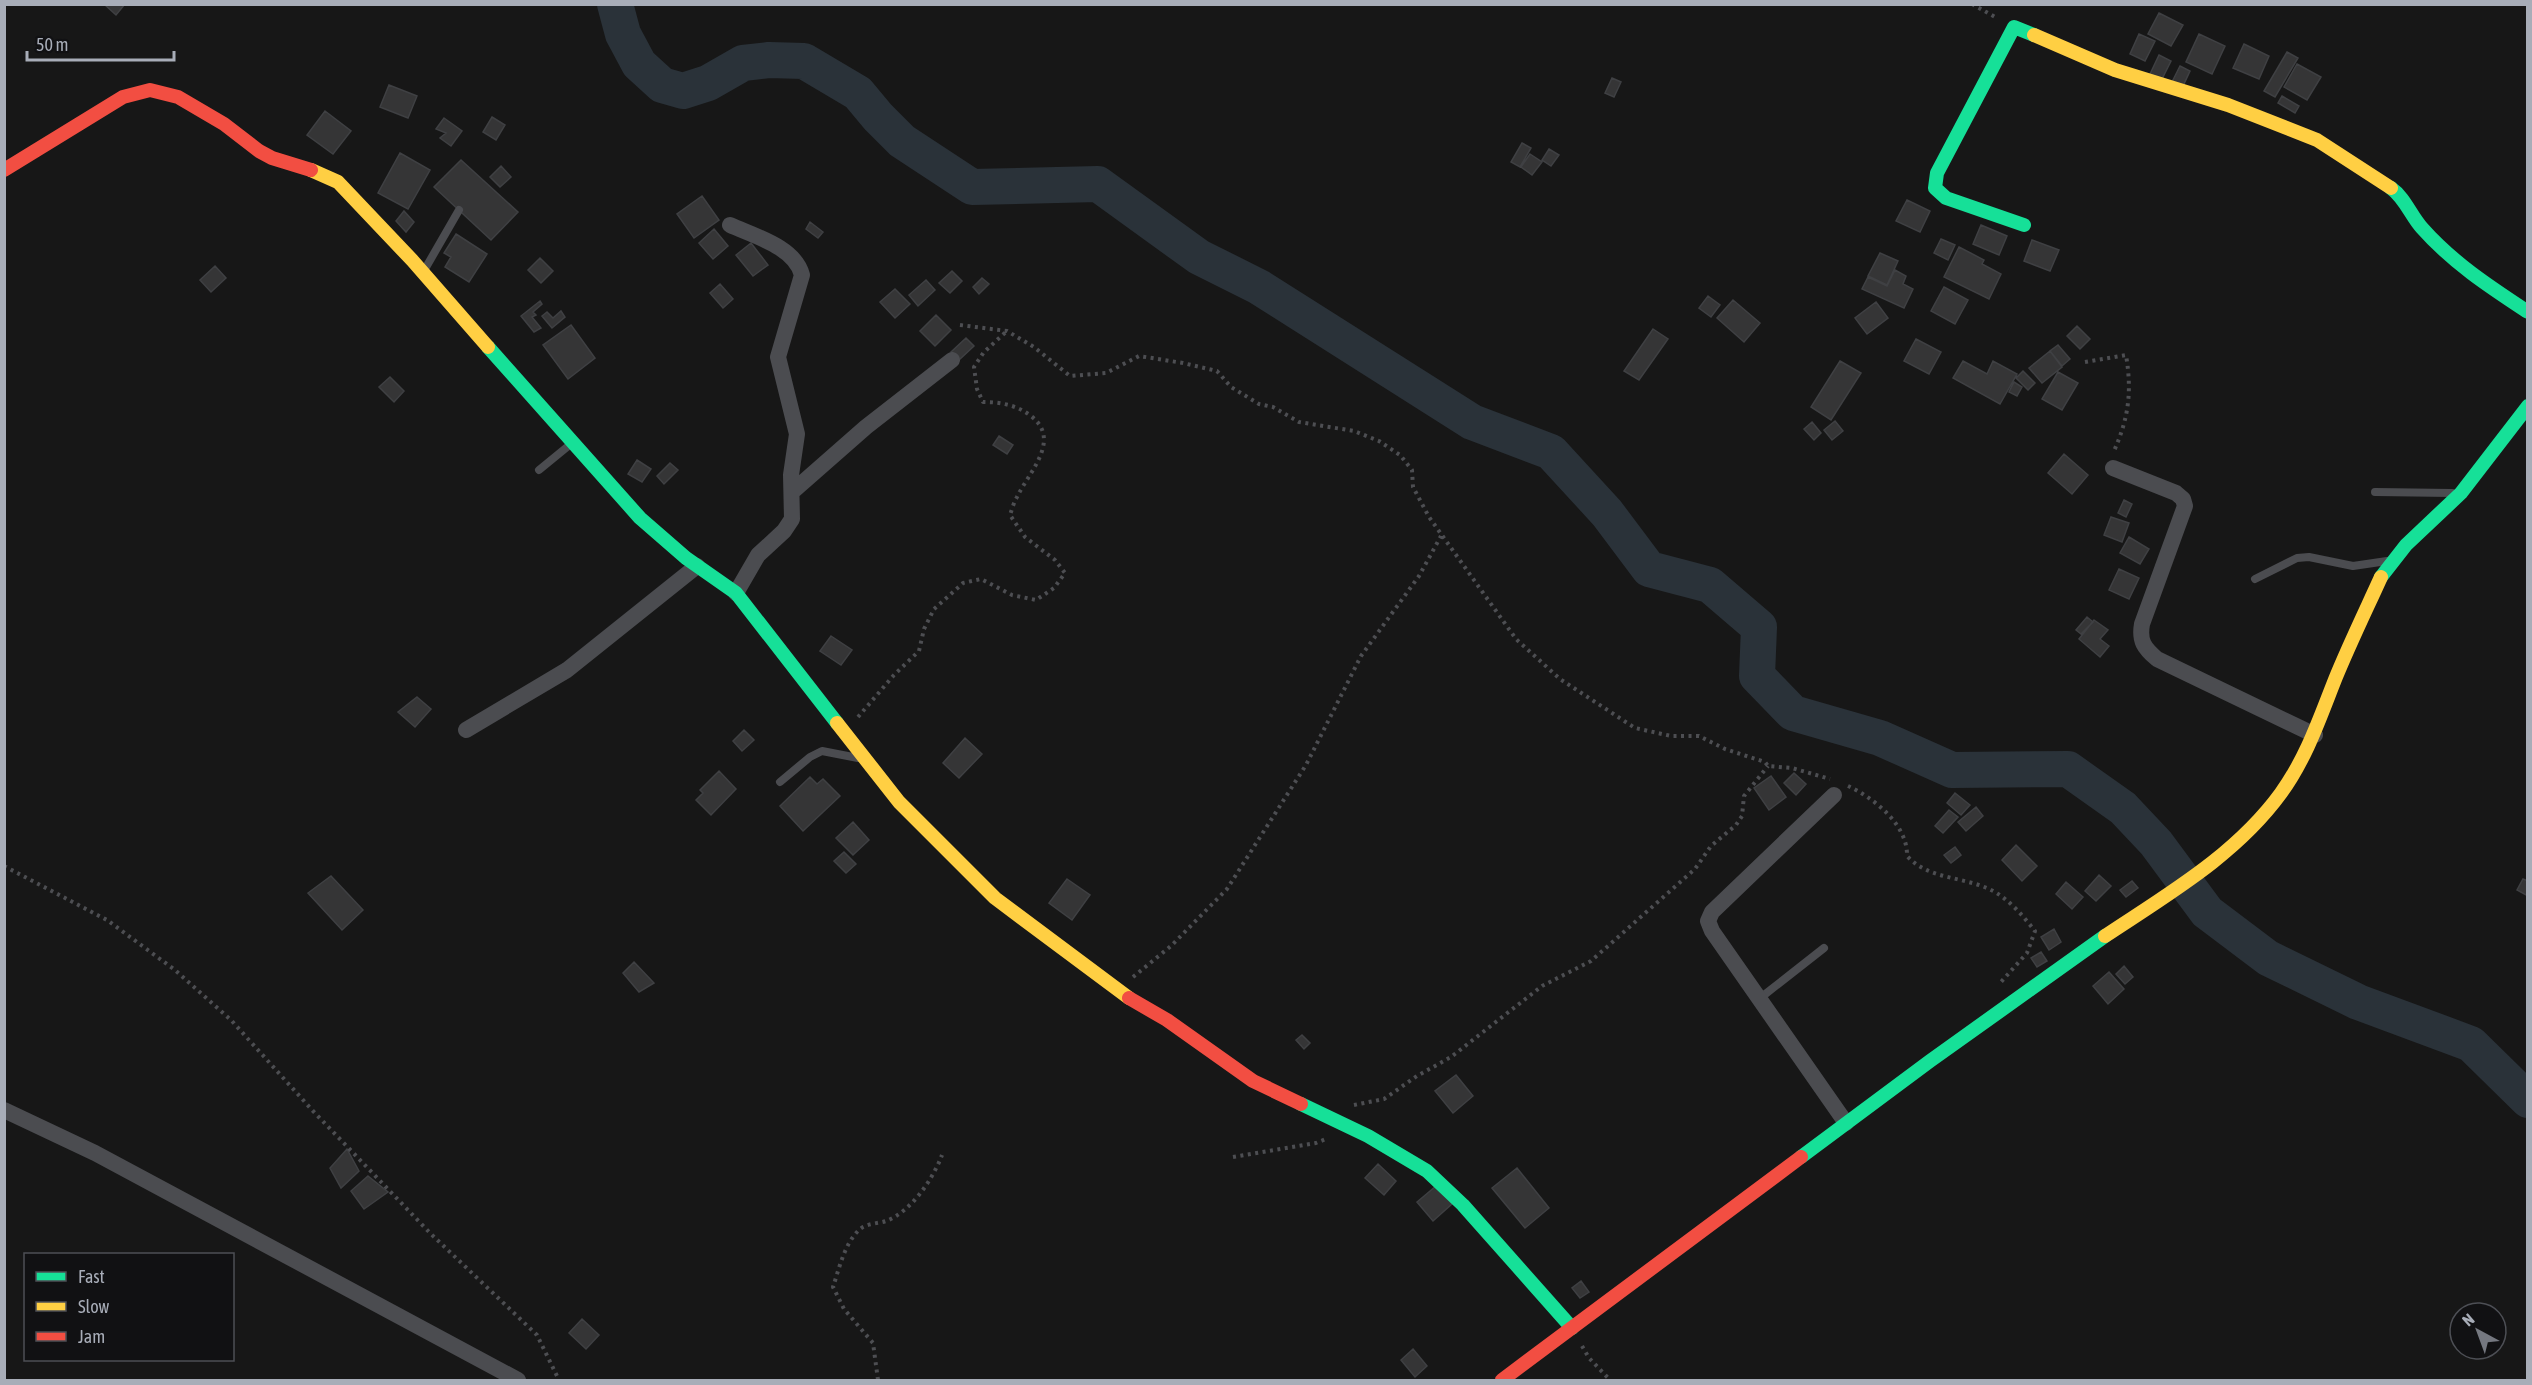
<svg xmlns="http://www.w3.org/2000/svg" width="2532" height="1385" font-family="'Asap Condensed',sans-serif">
<style>
.lines{fill:none;stroke-linecap:round;stroke-linejoin:round}
.river{stroke:#2a3239;stroke-width:36}
.building{fill:#353536;stroke:#3f4043;stroke-width:1.5}
.path{stroke:#4d4e52;stroke-width:4;stroke-dasharray:3 4.5;stroke-linecap:butt}
.lane{stroke:#4b4c50;stroke-width:8}
.street{stroke:#4b4c50;stroke-width:16}
.fast{stroke:#16e098;stroke-width:14}
.slow{stroke:#ffcf43;stroke-width:14}
.jam{stroke:#f24e42;stroke-width:14}
</style>
<rect width="100%" height="100%" fill="#171717"/>
<g class="lines">
<path class="river" d="M615 4 623 34 639 64 662 85 683 91 708 83 743 63 769 60 804 61 858 93 878 117 902 141 972 187 1098 184 1199 257 1259 287 1472 422 1551 452 1607 513 1649 569 1710 585 1759 627 1757 676 1793 713 1880 738 1952 770 2068 769 2123 808 2156 843 2207 912 2268 958 2358 1002 2471 1044 2528 1100"/>
</g>
<path class="building" d="M104 4H125L116 15Z
M2159 13 2183 25 2171 46 2148 34Z
M2139 34 2155 41 2145 61 2130 54Z
M2199 34 2225 46 2212 74 2186 62Z
M2244 44 2269 56 2259 79 2233 68Z
M2287 52 2298 58 2275 97 2264 91Z
M2159 55 2171 61 2162 79 2150 74Z
M2297 64 2321 77 2307 100 2284 87Z
M2180 66 2190 71 2183 86 2172 82Z
M1612 78 1621 82 1614 97 1605 93Z
M389 85 417 96 408 118 380 107Z
M2282 96 2299 106 2295 113 2278 103Z
M325 111 351 131 333 154 307 135Z
M492 117 505 125 496 140 483 132Z
M444 118 462 131 451 146 440 138 446 133 436 129Z
M1522 143 1531 148 1520 167 1511 162Z
M1549 149 1559 155 1551 166 1542 160Z
M400 153 430 170 408 209 378 193Z
M1530 154 1542 162 1532 175 1521 167Z
M461 160 518 212 491 240 434 187Z
M501 166 511 177 500 187 490 177Z
M702 196 719 220 694 238 677 214Z
M1907 200 1930 211 1920 232 1896 221Z
M404 211 414 222 406 232 396 221Z
M810 222 823 232 818 238 806 229Z
M1981 225 2007 236 1999 255 1973 244Z
M714 229 728 246 713 259 699 243Z
M456 234 487 254 469 282 445 267 451 257 444 253Z
M1941 239 1955 245 1948 260 1934 253Z
M2032 240 2059 250 2050 271 2024 261Z
M751 243 768 265 753 276 736 255Z
M1959 247 1984 260 1982 264 2001 274 1989 299 1944 277Z
M1880 253 1898 261 1887 285 1868 276Z
M540 258 553 271 541 283 528 270Z
M215 266 226 278 211 292 200 280Z
M1895 270 1906 276 1903 284 1913 289 1904 308 1862 289 1868 277 1887 286Z
M952 271 962 281 950 293 939 283Z
M982 278 989 284 979 294 973 287Z
M926 280 935 290 918 306 909 295Z
M720 284 733 299 723 308 710 293Z
M1944 287 1968 300 1955 324 1931 311Z
M895 289 910 304 895 318 880 302Z
M1708 296 1720 305 1711 317 1699 308Z
M1733 300 1760 323 1744 342 1717 318Z
M540 301 542 304 533 312 536 315 532 317 541 328 534 332 521 316Z
M1876 302 1888 318 1867 334 1855 318Z
M561 311 565 317 552 328 542 316 547 312 553 318Z
M936 315 951 330 935 346 920 331Z
M571 325 595 358 568 379 543 345Z
M2077 326 2090 339 2080 349 2067 336Z
M1653 329 1668 339 1639 380 1624 371Z
M966 338 974 346 959 360 951 352Z
M1916 339 1941 352 1929 374 1904 361Z
M2058 345 2070 359 2062 366 2050 351Z
M2050 351 2062 367 2042 383 2029 368Z
M1840 361 1861 373 1831 420 1811 407Z
M1963 361 1987 374 1993 361 2017 374 2000 404 1953 378Z
M2023 371 2035 383 2028 390 2016 378Z
M2058 372 2078 383 2062 410 2042 399Z
M390 377 404 391 394 402 379 387Z
M2014 382 2022 387 2017 396 2009 392Z
M1835 421 1843 431 1832 440 1824 430Z
M1812 422 1821 433 1814 440 1804 429Z
M999 436 1013 445 1007 454 993 445Z
M2064 454 2088 475 2072 494 2048 473Z
M637 460 651 469 642 482 628 474Z
M670 463 678 470 664 484 657 476Z
M2124 500 2132 504 2126 517 2118 513Z
M2111 517 2129 523 2122 542 2104 535Z
M2129 537 2149 549 2140 564 2120 553Z
M2119 569 2139 578 2129 599 2109 590Z
M2087 617 2093 622 2081 634 2076 630Z
M2094 620 2108 630 2100 639 2109 646 2100 657 2079 639Z
M831 636 852 650 841 665 820 651Z
M417 697 431 709 415 727 398 712Z
M744 730 754 740 742 751 733 741Z
M965 738 982 754 959 778 943 763Z
M719 771 736 789 711 815 696 800 703 793 700 790Z
M1794 773 1806 784 1796 795 1784 783Z
M1771 776 1786 797 1769 810 1754 788Z
M810 777 817 784 823 779 840 796 803 831 780 806Z
M1955 793 1970 805 1961 815 1947 803Z
M1976 807 1983 816 1966 831 1958 822Z
M1949 810 1958 817 1943 833 1935 826Z
M853 822 869 840 853 855 836 838Z
M2016 845 2037 866 2022 881 2002 860Z
M1955 847 1961 855 1951 863 1944 855Z
M844 852 856 864 846 873 834 861Z
M2099 875 2111 886 2096 901 2085 891Z
M331 876 363 910 342 930 308 893Z
M1067 879 1090 895 1072 920 1049 903Z
M2523 879 2528 881V896L2517 890Z
M2132 881 2138 888 2126 897 2120 890Z
M2066 882 2083 897 2072 909 2056 894Z
M2054 929 2061 942 2049 950 2041 937Z
M2041 952 2047 961 2037 967 2031 958Z
M634 962 654 983 639 992 623 973Z
M2124 966 2133 977 2125 984 2116 974Z
M2109 972 2124 989 2108 1004 2093 986Z
M1302 1035 1310 1043 1304 1049 1296 1040Z
M1456 1075 1473 1096 1453 1113 1435 1091Z
M347 1149 359 1171 341 1188 330 1168Z
M1378 1164 1396 1181 1384 1195 1365 1178Z
M1517 1168 1549 1208 1525 1228 1492 1188Z
M368 1176 388 1192 364 1209 351 1191Z
M1436 1186 1452 1204 1433 1221 1417 1202Z
M1581 1281 1589 1292 1580 1298 1572 1288Z
M582 1319 599 1335 586 1349 569 1333Z
M1413 1349 1427 1366 1415 1377 1401 1360Z"/>
<g class="lines">
<path class="path" d="M1972 4 1995 17
M960 325 1007 331 1034 347 1070 376 1106 373 1139 356 1183 363 1217 371 1231 387 1259 404 1273 407 1299 422 1354 431 1379 441 1400 455 1412 470 1413 487 1429 517 1516 639 1560 679 1635 728 1671 736H1699L1725 749 1765 762 1768 766 1792 768 1830 779
M2085 362 2126 355C2132 391 2129 417 2114 451
M858 717 894 675 919 651 924 629 934 609 963 583 981 579 1012 595 1036 600 1054 588 1065 573 1055 560 1025 537 1010 515C1012 509 1014 502 1017 497 1029 472 1062 440 1031 416 1017 405 1000 402 983 402L977 389 974 367 984 352 1007 331
M1848 786C1874 798 1908 825 1907 856 1929 880 1963 876 1991 890 2008 898 2023 916 2035 931L2027 953 2001 982
M4 866 107 920 175 970 231 1020 313 1111 431 1234 537 1335 559 1380
M1133 977 1171 946 1227 889 1306 765 1361 656 1419 576 1441 536
M1354 1105 1384 1099 1417 1076 1451 1057 1542 986 1591 961 1695 869 1711 846 1736 825 1742 816 1744 796 1768 766
M1233 1157 1316 1143 1326 1139
M1582 1346 1589 1358 1610 1380
M878 1380 873 1343 844 1309 833 1287C839 1269 844 1246 857 1232 864 1223 877 1224 886 1221 911 1212 933 1179 942 1155"/>
<path class="lane" d="M425 269 459 210
M539 470 572 443
M2375 492 2452 493
M2255 579 2297 558 2309 557 2353 566 2387 561
M780 782 810 757 822 751 858 758
M1759 999 1824 948"/>
<path class="street" d="M730 225C754 236 795 247 802 275L778 357 797 434 791 475 792 519 784 531 758 555 736 593
M2113 468 2176 493 2183 499 2185 506 2142 624C2139 641 2144 648 2157 659L2315 735
M792 492 866 427 952 360
M466 730 567 670 697 566
M1834 795 1712 912 1708 921 1712 931 1846 1123
M4 1110 95 1153 518 1380"/>
<path class="fast" d="M2391 188C2405 198 2411 216 2422 228 2453 263 2490 287 2528 312
M2024 225 1946 198 1935 188 1937 173 2014 27 2034 35
M488 347 640 518 686 558 736 593 837 723
M2381 577 2406 545 2461 493 2528 406
M1301 1104 1368 1136 1427 1171 1463 1205 1572 1328
M1801 1157 1930 1061 2105 936"/>
<path class="slow" d="M2034 35 2115 70 2228 105 2317 140 2391 188
M311 170 338 182 412 260 488 347
M837 723 899 802 995 898 1129 998
M2105 936C2168 894 2236 855 2281 793 2307 757 2320 717 2336 677 2350 643 2366 610 2381 577"/>
<path class="jam" d="M4 170 123 97 150 90 178 97 224 124 259 151 272 158 311 170
M1129 998 1167 1020 1253 1081 1301 1104
M1502 1380 1801 1157"/>
</g>
<rect width="2532" height="1385" fill="none" stroke="#a8adb8" stroke-width="12"/>
<rect x="24" y="1253" width="210" height="108" fill="#111113" stroke="#4d4f55" stroke-width="1.5"/>
<rect x="36" y="1272" width="30" height="9" fill="#16e098" stroke="#4d4f55" stroke-width="1.5"/>
<text x="78" y="1283" font-size="18" fill="#a8adb8">Fast</text>
<rect x="36" y="1302" width="30" height="9" fill="#ffcf43" stroke="#4d4f55" stroke-width="1.5"/>
<text x="78" y="1313" font-size="18" fill="#a8adb8">Slow</text>
<rect x="36" y="1332" width="30" height="9" fill="#f24e42" stroke="#4d4f55" stroke-width="1.5"/>
<text x="78" y="1343" font-size="18" fill="#a8adb8">Jam</text>
<g transform="translate(2478 1331) rotate(319)"><circle r="28" fill="#111113" stroke="#4d4f55" stroke-width="1.5"/>
<path d="M0-4.5L10 22L0 15L-10 22Z" fill="#757880"/>
<text y="-9" font-size="16" font-weight="bold" text-anchor="middle" fill="#a8adb8">N</text>
</g>
<path d="M27 51v9h147v-9" fill="none" stroke="#a8adb8" stroke-width="3"/>
<text x="36" y="51" font-size="18" fill="#a8adb8" stroke="#111113" stroke-width="4.5" paint-order="stroke">50 m</text>
</svg>
